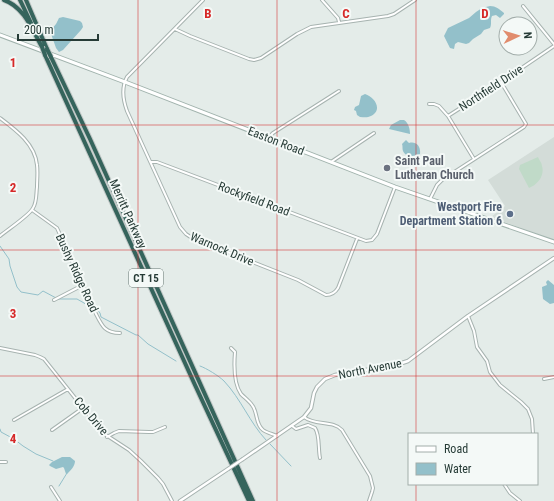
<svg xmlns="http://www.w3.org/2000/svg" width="554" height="501" font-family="'Roboto Condensed',sans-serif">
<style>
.built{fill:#d3dcd8}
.green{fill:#c0dac8}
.water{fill:#93c0ca}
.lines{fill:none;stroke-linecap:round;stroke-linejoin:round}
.stream{stroke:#93c0ca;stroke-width:1}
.minor-casing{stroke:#a7b3b0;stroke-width:4}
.tertiary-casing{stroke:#a7b3b0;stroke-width:4.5}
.secondary-casing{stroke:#a1b3ad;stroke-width:5}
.motorway-casing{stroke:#c2c8c7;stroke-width:6}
.minor{stroke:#fff;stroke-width:2}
.tertiary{stroke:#fff;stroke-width:2.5}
.secondary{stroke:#fff;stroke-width:3}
.motorway{stroke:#35645c;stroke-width:4}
.tertiary-bridge-casing{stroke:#a7b3b0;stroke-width:4.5;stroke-linecap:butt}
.motorway-bridge-casing{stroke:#c2c8c7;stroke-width:6;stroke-linecap:butt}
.tertiary-bridge{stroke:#fff;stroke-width:2.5}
.motorway-bridge{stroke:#35645c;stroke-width:4}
.grid{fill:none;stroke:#d62828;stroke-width:1;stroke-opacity:0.55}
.worship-dot{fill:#6b7280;stroke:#f4f9f7;stroke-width:1.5}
.service-dot{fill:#5c6f8a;stroke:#f4f9f7;stroke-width:1.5}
.labels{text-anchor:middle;stroke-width:4;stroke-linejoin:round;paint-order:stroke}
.shield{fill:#f4f9f7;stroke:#647470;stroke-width:1}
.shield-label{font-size:11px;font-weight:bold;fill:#263b36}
.street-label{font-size:12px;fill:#263b36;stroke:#f4f9f7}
.worship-label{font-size:12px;font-weight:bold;fill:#5b616d;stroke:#f4f9f7;text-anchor:start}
.service-label{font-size:12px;font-weight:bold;fill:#4e5e75;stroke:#f4f9f7;text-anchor:end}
.grid-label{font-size:13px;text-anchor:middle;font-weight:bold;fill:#d62828;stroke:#f4f9f7;stroke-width:4;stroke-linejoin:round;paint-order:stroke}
</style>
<rect width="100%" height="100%" fill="#e4ece9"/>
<path class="built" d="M554 137V240L491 217 505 206 488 180Z"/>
<path class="green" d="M538 157C539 160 542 163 542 166 545 176 537 185 529 188L519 169 520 165Z"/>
<path class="water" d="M490 6C496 6 499 9 504 13V14L500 18 496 15 492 16C490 20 492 24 490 28L484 30 481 34 473 39 469 43 466 44 458 42 455 44 454 49 450 48 444 36 448 28 469 18 476 12 482 8Z
M63 17 80 21 82 23 83 27 81 30 63 50 59 52 56 48 50 31 56 24 59 18Z
M365 94C375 97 383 110 371 116 367 118 364 117 360 117L357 115 356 111 354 110 355 107 359 105 361 96Z
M400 120H404C409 123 410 130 410 134L389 129 391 125Z
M406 140 409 143C416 141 421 146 420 154 415 156 406 158 403 151 402 149 403 146 402 144Z
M548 280 554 285V303L550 304 543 299 542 287 547 285 546 282Z
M62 457H70L75 461C75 466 71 470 67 474H66L64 468 63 467 56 469 50 466 49 465 52 462Z"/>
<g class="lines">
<path class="stream" d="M0 246 9 259 10 266 17 287 21 292 38 295 43 291 58 299H77L84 303 87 305 91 307
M95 307 100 313 101 317 136 335H138L148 344 176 361
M200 366C206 368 219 376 224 381 241 399 250 423 266 440
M0 429 1 432 14 439 23 446 36 454 53 461
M270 444 291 466
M59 486 67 473"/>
<defs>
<path id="minor" d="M203 0 127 77C121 88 123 100 127 111L180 227 186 234 192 238 298 280 326 295C331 295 335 293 338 288L357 239
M322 0 338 18 339 22
M523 6 554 44
M175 29 190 36 249 59 254 60 261 58 297 34 311 27 388 16 394 14 415 0
M429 104H434L439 106 448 116 474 159
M448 116 501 82 554 46
M0 118C16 130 35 144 37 165 38 172 37 180 37 187 36 194 37 202 33 208 30 215 7 230 0 236
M268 138 273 133 339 91
M151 162H157L366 241 372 240 377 234 395 187
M331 162 374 133
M430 199 437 185 442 180 524 127 526 124 501 82
M32 210 57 228 96 314C102 326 105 333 120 333
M54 300 83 285
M468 316 474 331 477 347 487 361 490 372 500 385 521 402 528 409 532 419 533 434
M0 348 35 355 40 357 44 359 103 433 129 450 141 461 158 478 163 484 172 501
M231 348 235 352C234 364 234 384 241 394 245 398 249 401 252 405 258 412 255 424 263 430 267 433 273 434 277 436
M544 379 554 377
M304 417C315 426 333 420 342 430L370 476 373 488 372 492 369 501
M14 420 68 389
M292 426 296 429 308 425 315 428C320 435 318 449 320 458
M52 430 83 408
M107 437 114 433 119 431 149 432H153L165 427
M0 462H6
M504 484 510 493 520 501
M51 487 60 501"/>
<path id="tertiary" d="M243 459 304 417 311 408 314 393 317 387 325 379 335 375 396 365 408 361 468 316 554 258
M180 501 228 469"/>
<path id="secondary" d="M0 35 125 82 395 187 554 242"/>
<path id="motorway" d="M4 0C24 7 32 29 42 47
M20 0 31 23
M26 0 47 49
M45 55 195 385 249 501
M51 57 90 139 253 501"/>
</defs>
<use href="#minor" class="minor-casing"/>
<use href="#tertiary" class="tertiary-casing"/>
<use href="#secondary" class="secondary-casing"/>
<use href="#motorway" class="motorway-casing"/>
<use href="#minor" class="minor"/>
<use href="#tertiary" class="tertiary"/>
<use href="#secondary" class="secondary"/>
<use href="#motorway" class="motorway"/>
<defs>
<path id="tertiary-bridge" d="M228 469 243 459"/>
<path id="motorway-bridge" d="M42 47 45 55
M47 49 51 57"/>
</defs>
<use href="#tertiary-bridge" class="tertiary-bridge-casing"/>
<use href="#motorway-bridge" class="motorway-bridge-casing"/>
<use href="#tertiary-bridge" class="tertiary-bridge"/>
<use href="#motorway-bridge" class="motorway-bridge"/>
</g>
<path class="grid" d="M138 0V501M277 0V501M416 0V434M0 125H554M0 250H554M0 376H554M416 484V501"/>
<circle class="worship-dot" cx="387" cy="168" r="4"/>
<circle class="service-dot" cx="510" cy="214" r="4"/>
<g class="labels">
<rect class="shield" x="129" y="269" width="34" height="18" rx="3"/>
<g class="shield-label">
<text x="146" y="282">CT 15</text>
</g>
<g class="street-label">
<text transform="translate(491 88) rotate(-33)" y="4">Northfield Drive</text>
<text transform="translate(276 141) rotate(21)" y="4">Easton Road</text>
<text transform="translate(254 199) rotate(21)" y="4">Rockyfield Road</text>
<text transform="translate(128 214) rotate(66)" y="4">Merritt Parkway</text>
<text transform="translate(222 249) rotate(23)" y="4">Warnock Drive</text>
<text transform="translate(77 273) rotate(65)" y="4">Bushy Ridge Road</text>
<text transform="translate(370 369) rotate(-11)" y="4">North Avenue</text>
<text transform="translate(91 416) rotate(50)" y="4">Cob Drive</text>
</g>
<g class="worship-label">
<text x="395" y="165">Saint Paul<tspan x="395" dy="14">Lutheran Church</tspan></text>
</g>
<g class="service-label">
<text x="502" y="211">Westport Fire<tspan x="502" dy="14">Department Station 6</tspan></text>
</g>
</g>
<g class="grid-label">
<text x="208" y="18">B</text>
<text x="346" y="18">C</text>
<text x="485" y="18">D</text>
<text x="13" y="67">1</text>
<text x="13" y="192">2</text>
<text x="13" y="318">3</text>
<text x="13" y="443">4</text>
</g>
<rect x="408" y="433" width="130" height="52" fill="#f4f9f7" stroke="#a2adaa"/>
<rect x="416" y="446" width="20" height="6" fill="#ffffff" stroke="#a2adaa"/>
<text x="444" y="453" font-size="12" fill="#263b36">Road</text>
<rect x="416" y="463" width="20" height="12" fill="#93c0ca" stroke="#a2adaa"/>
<text x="444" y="473" font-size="12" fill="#263b36">Water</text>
<g transform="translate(518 36) rotate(86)"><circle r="19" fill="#f4f9f7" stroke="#a2adaa"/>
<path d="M0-3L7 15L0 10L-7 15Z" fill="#e18c6d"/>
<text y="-6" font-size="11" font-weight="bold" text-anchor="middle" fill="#263b36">N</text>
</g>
<path d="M18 34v6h80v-6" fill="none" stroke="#263b36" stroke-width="2"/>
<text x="24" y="34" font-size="12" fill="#263b36" stroke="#f4f9f7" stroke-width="3" paint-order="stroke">200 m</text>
</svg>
